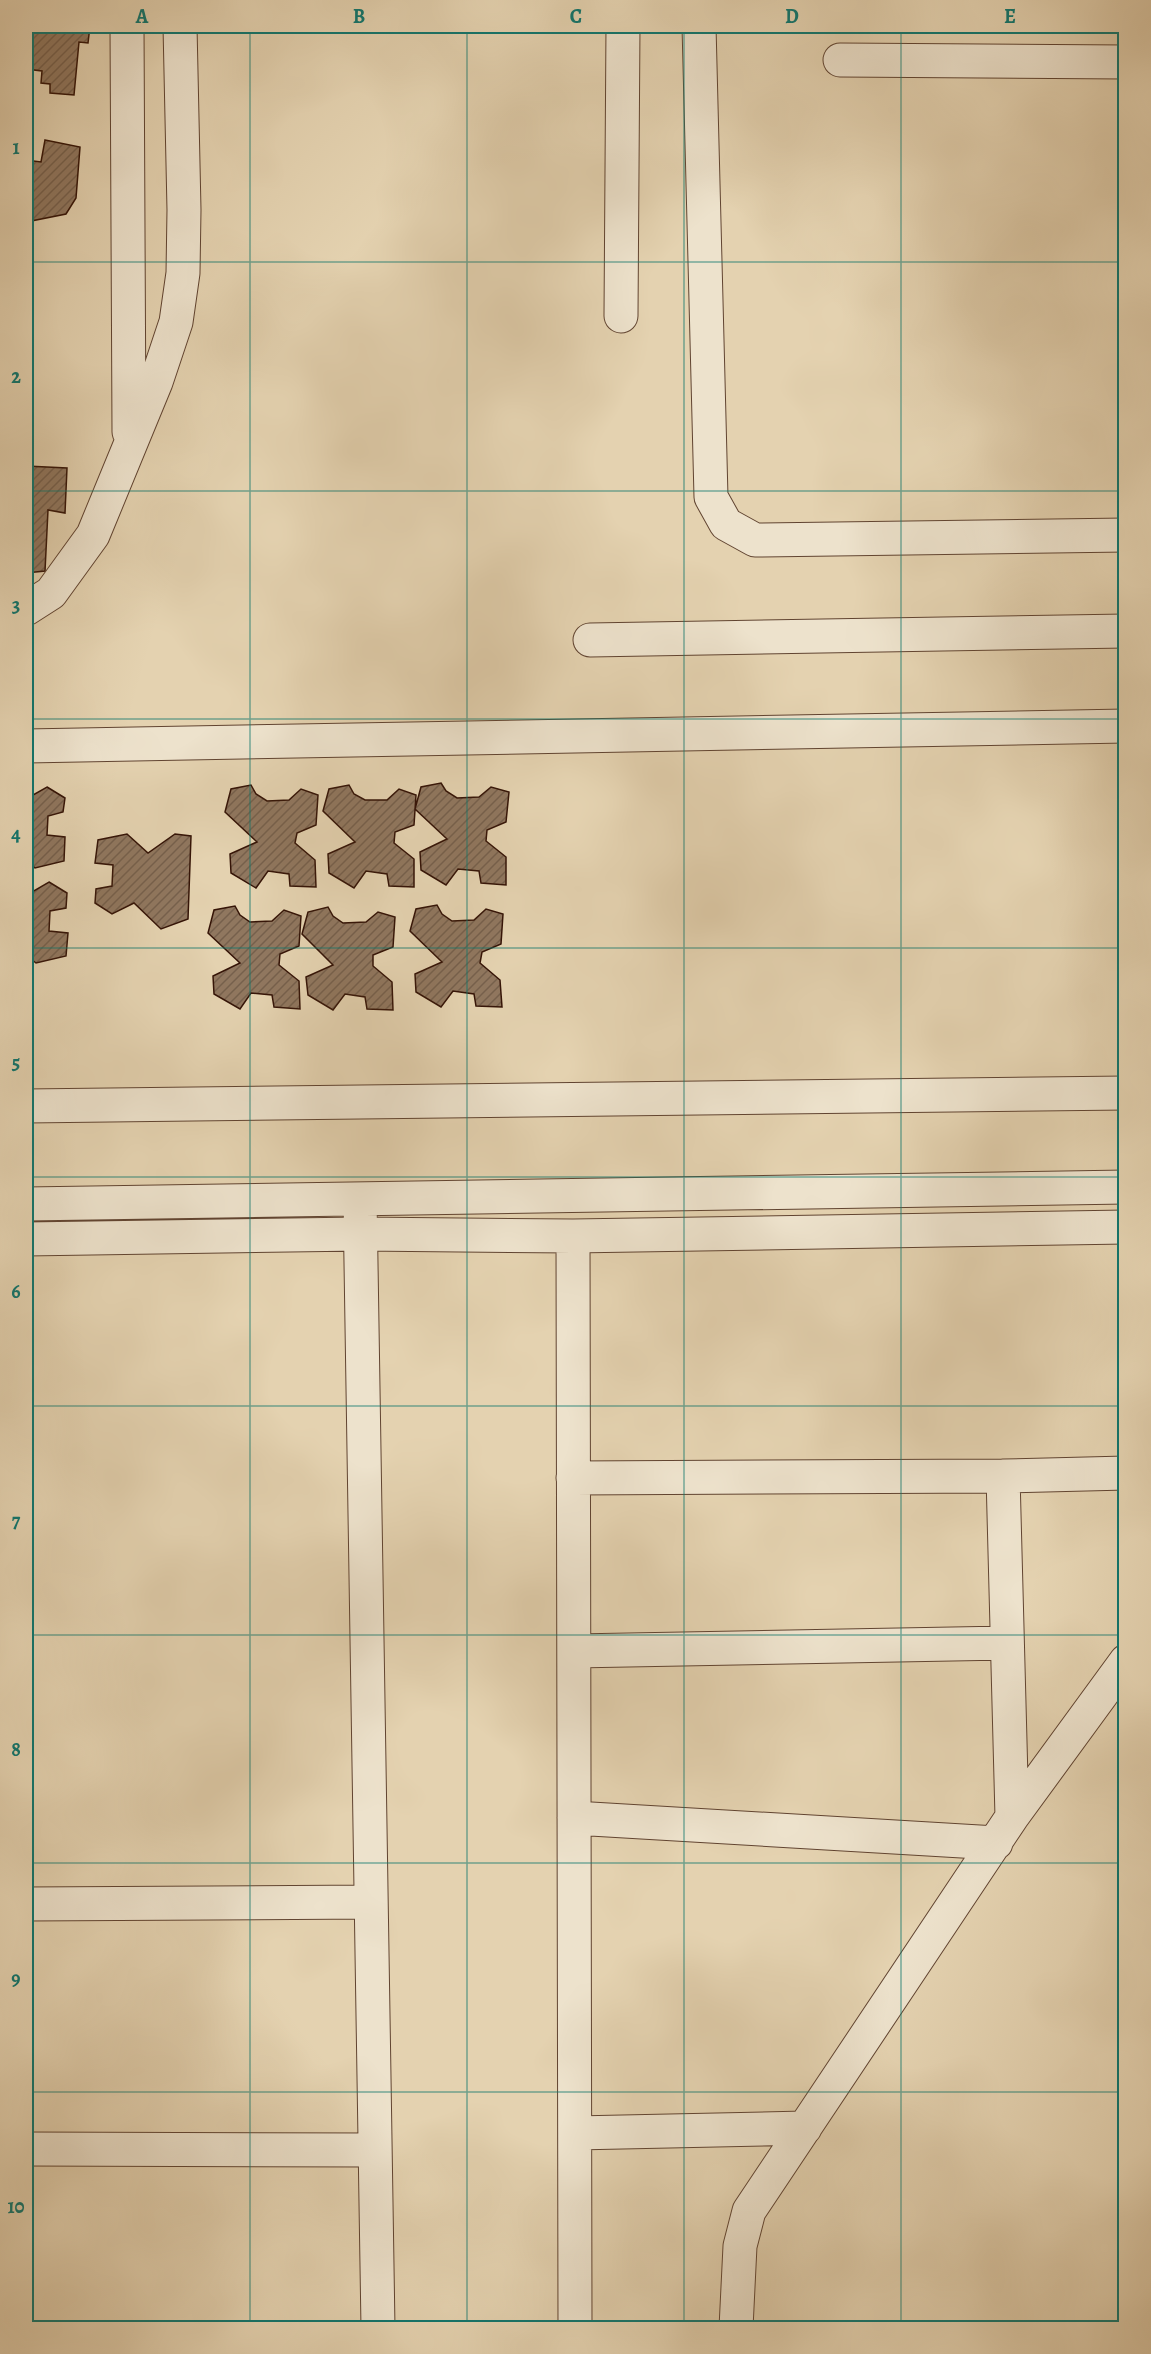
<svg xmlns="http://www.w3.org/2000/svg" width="1151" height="2354" font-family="Alegreya,serif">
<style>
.building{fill:url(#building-hatch);stroke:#351407;stroke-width:1.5}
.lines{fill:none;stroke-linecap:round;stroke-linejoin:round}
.minor-casing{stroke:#614431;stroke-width:35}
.minor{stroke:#ede2cc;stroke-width:33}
.grid{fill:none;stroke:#0f766e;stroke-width:1.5;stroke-opacity:0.55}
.neatline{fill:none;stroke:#0f766e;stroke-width:2}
.grid-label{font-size:20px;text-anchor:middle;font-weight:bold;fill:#0f766e}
</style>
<defs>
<pattern id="building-hatch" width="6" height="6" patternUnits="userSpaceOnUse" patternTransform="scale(1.5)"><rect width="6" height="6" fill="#90775f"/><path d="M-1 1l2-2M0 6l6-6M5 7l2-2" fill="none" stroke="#76604c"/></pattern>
</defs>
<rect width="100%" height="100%" fill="#e4d2b0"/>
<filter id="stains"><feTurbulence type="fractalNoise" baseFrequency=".00333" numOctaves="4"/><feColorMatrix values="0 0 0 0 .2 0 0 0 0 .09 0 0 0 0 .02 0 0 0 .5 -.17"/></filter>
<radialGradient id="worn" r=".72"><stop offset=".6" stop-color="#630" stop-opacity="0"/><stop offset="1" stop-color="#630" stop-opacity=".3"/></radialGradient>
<path class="building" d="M26 26H90L88 43 79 42 74 95 50 93V84L41 83 42 71 26 69Z
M45 140 80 147 76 198 66 214 26 222V160L41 162Z
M26 466 67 468 65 513 48 510 45 571 26 573Z
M441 783 446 791 457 798 479 797 491 787 509 792 506 822 487 830 486 841 506 857V885L481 883 479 871 458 869 446 885 421 870 420 852 447 839 415 809 421 787Z
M251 785 256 794 267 801 289 800 301 789 318 795 316 825 297 833 295 843 315 860 316 887 290 886 289 874 268 871 256 888 231 873 230 854 257 842 225 812 231 789Z
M349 785 354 794 365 800H387L399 789 416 795 414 825 395 832 394 843 414 859V887L389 886 387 874 366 871 354 888 329 873 328 854 355 842 323 811 329 789Z
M47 787 65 798 63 812 48 816 47 835 65 837 64 861 35 868 26 860V799Z
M127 834 148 853 175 834 191 836 188 919 161 929 134 903 112 914 95 903 96 889 112 886 113 865 95 863 98 840Z
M49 882 67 893 66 908 50 911 49 931 68 933 66 956 36 963 26 955V893L27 895Z
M437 905 442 914 452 921 474 920 486 909 503 914 501 944 482 952 480 963 500 980 502 1007 476 1006 474 994 453 991 441 1007 416 992 415 974 442 962 410 931 416 909Z
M235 906 240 915 250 922 272 921 284 910 301 916 299 946 280 954 279 965 299 981 300 1009 274 1007 272 995 251 993 240 1009 214 994 213 976 240 963 208 933 214 910Z
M328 907 333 916 343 923 366 922 378 912 395 917 393 947 373 955V966L392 982 393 1010 367 1009 365 997 345 994 333 1010 308 995 306 977 333 965 302 934 308 912Z"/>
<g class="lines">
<defs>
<path id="minor" d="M127 26 129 432
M699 26 711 497 726 524 755 540 1126 535
M840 60 1126 62
M621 316 623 26
M26 609 51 593 93 535 156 382 176 322 183 273 184 210 180 26
M590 640 1126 631
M26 746 1126 726
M26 1106 1126 1093
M360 1200 378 2328
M26 1204 1126 1187
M573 1236 575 2328
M26 1239 361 1234 573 1236 1126 1227
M1003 1476 1012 1817
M573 1478 1003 1476 1126 1473
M574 1651 1007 1643
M574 1818 996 1843
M26 1904 371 1902
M575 2133 805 2128
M26 2149 375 2150
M736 2328 740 2246 749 2211 1012 1817 1126 1661"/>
</defs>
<use href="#minor" class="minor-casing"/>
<use href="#minor" class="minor"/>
</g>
<path class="grid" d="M250 26V2328M467 26V2328M684 26V2328M901 26V2328M26 262H1126M26 491H1126M26 719H1126M26 948H1126M26 1177H1126M26 1406H1126M26 1635H1126M26 1863H1126M26 2092H1126"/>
<rect width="1151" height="2354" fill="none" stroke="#e4d2b0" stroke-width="66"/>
<rect x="33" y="33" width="1085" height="2288" class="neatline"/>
<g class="grid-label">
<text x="142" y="23">A</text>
<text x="359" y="23">B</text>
<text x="576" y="23">C</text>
<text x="792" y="23">D</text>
<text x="1010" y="23">E</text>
<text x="16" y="154">1</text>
<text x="16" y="383">2</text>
<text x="16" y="612">3</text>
<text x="16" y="841">4</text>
<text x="16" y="1069">5</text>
<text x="16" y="1298">6</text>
<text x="16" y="1527">7</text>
<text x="16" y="1756">8</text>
<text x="16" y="1985">9</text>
<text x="16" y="2213">10</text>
</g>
<rect width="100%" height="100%" filter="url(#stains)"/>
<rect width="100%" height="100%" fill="url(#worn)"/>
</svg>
